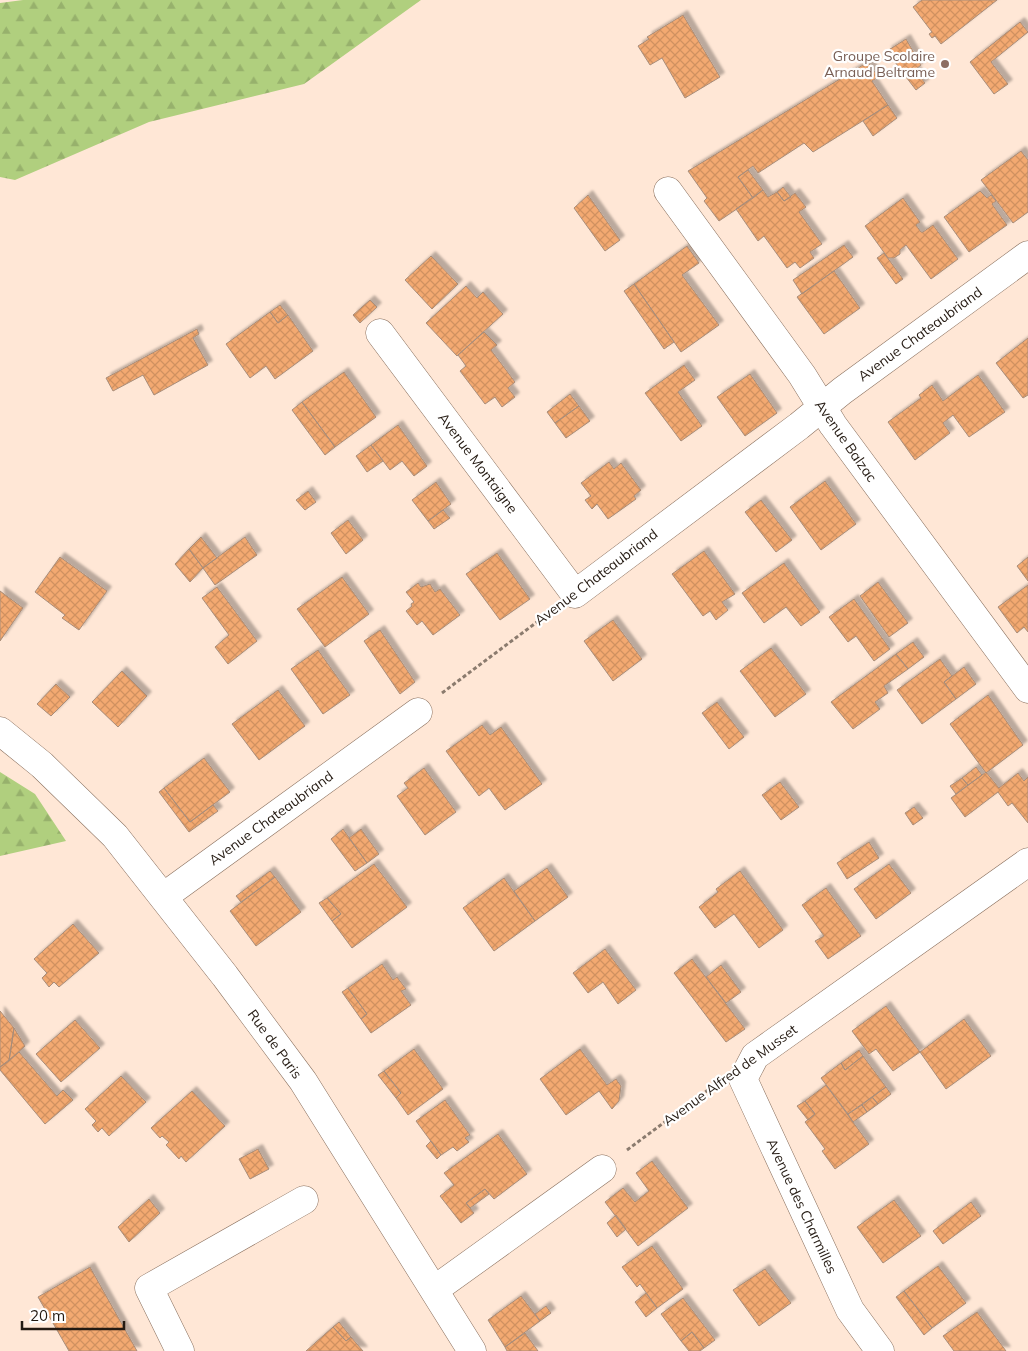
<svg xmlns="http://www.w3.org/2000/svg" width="1028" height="1351" font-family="Mulish,sans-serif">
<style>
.forest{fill:url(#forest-firs)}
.building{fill:url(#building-cross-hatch);stroke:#a88d7a;filter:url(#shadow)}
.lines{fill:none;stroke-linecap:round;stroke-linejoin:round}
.minor-casing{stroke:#896f5d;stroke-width:29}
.path{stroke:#8b7b6e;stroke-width:3;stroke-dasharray:4 2.5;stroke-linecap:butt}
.minor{stroke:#fff;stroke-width:28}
.education-dot{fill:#8d6e63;stroke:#fff;stroke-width:2}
.labels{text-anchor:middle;stroke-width:4.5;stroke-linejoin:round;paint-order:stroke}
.education-label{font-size:14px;fill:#785e54;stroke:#fff;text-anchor:end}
.street-label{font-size:14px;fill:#241a12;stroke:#fff}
</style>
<defs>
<pattern id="forest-firs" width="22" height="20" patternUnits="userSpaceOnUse" patternTransform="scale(1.25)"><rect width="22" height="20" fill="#b0cf7e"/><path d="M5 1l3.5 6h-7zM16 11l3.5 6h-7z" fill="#97b16c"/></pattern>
<pattern id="building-cross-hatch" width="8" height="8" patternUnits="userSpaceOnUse" patternTransform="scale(1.25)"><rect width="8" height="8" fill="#f3a971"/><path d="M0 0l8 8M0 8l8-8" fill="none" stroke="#d09161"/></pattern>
<filter id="shadow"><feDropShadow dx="4.5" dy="-4.5" stdDeviation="1" flood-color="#0004"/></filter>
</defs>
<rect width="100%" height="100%" fill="#ffe7d6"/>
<path class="forest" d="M23 0H421L304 84 149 122 15 180 0 177V3Z
M0 772 35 794 66 841 0 856Z"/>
<path class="building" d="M922 0H997L941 44 935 36 932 38 929 34 932 32 913 7Z
M683 15 720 77 685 98 662 58 650 65 638 46 649 39 647 37Z
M1020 22 1028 32 991 62 1008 84 994 94 970 62Z
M906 39 921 65 906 77 887 51Z
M868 62 878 77 872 81 888 105 813 152 804 143 758 173 753 166 738 177 753 198 719 221 704 201 707 198 688 171Z
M915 70 925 83 916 90 906 77Z
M888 105 897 118 873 136 863 121Z
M1021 151 1028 160V212L1013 223 981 180Z
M748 170 763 190 753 198 738 177Z
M783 187 791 197 784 201 777 192Z
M763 190 768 197 777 192 784 201 795 193 806 207 799 212 822 244 810 252 814 258 800 268 795 262 787 268 764 236 758 241 736 209Z
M980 191 987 198 991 195 996 201 992 204 1007 225 969 252 944 217Z
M588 195 620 240 605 251 574 208Z
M903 198 920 222 916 225 921 232H923L933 225 958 259 931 279 906 245 900 250V254L894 258H888L865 226Z
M844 245 853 257 802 294 793 280Z
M687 246 699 263 682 275 719 325 681 352 634 284Z
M884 253 903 279 896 284 877 258Z
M431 256 458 284 432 309 405 280Z
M834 271 860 308 824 334 797 297Z
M634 284 674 342 664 349 624 291Z
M466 286 477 298 483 292 503 314 457 356 426 323Z
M370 300 377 307 360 323 353 315Z
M280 305 288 315 278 323 270 312Z
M270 312 278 323 288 315 313 351 275 379 266 366 250 378 226 344Z
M197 329 199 334 193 338 208 365 154 395 143 375 113 391 106 378Z
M484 332 497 345 491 350 515 382 508 388 515 397 502 407 495 397 485 404 460 371 466 366 458 355Z
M1028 338V395L1023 398 996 363Z
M684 365 695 380 678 392 702 426 681 441 645 393Z
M344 372 376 417 335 447 302 402Z
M750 374 777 413 745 436 717 397Z
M978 375 1005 412 969 437 953 415 943 423 950 433 915 460 888 422 921 398 919 395 932 385 943 401Z
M570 394 579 406 555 423 547 412Z
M302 402 335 447 325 455 292 410Z
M579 406 590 421 566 438 555 423Z
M398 425 427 466 414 476 402 461 390 470 371 445Z
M371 445 383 461 367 472 356 456Z
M609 462 614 469 621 463 641 490 634 496 636 499 608 519 597 504 592 509 585 500 591 496 581 483Z
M825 481 856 524 821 550 790 507Z
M436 482 451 504 428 521 412 500Z
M308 491 316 502 305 510 296 500Z
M761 500 792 540 776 552 745 512Z
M443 510 450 518 434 529 428 521Z
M348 520 363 540 346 554 331 533Z
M201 537 217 558 203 568 189 549Z
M245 537 257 555 215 585 203 568Z
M189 549 203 568 190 582 175 564Z
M704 551 735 594 722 602 728 610 716 620 710 611 703 616 672 574Z
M497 553 530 599 500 620 466 574Z
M60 557 107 591 79 630 62 618 65 615 35 592Z
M1028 557V581L1017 566Z
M784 563 820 612 801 626 786 607 764 623 742 593Z
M342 577 369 614 325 647 297 609Z
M878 582 908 623 889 637 860 596Z
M418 583 421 587 430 584 435 592 440 589 460 615 433 635 422 621 417 625 406 611 412 606 411 604 414 602 406 592Z
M1028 585V632L1024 627 1017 633 998 607Z
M217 587 257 641 228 664 215 647 229 635 202 598Z
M0 591 23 608 0 641Z
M854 599 890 649 874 661 856 636 848 642 829 617Z
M613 620 642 659 613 681 584 641Z
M380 630 415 682 400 694 364 641Z
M913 642 924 657 908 669 896 654Z
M771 648 806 694 775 717 740 671Z
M318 650 350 695 323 714 291 669Z
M896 654 908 669 884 686 888 693 875 702 880 709 853 729 831 702Z
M940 659 952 676 944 682 956 699 922 724 897 690Z
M964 667 976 684 956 699 944 682Z
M122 671 147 696 118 727 92 702Z
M56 684 70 697 51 716 37 704Z
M278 690 305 726 259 760 232 724Z
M988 695 1023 745 986 773 950 724Z
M717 702 744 737 729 749 702 713Z
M482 725 490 735 501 727 542 784 505 810 489 788 479 796 446 751Z
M204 758 230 792 190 822 164 788Z
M976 767 982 775 968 785 962 778Z
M424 768 456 812 425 835 397 796 408 788 404 783Z
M986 772 999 788 1018 773 1024 781 1028 777V823L1012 803 1008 806 998 792 965 817 951 798Z
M962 778 968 785 956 794 950 786Z
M780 782 799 807 781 820 762 795Z
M164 788 190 822 213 805 218 811 189 832 159 792Z
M914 807 923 818 913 825 905 813Z
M343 829 367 863 355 871 331 839Z
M361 829 379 854 367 863 349 838Z
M869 842 879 858 847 879 837 863Z
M374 864 407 907 352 948 332 921 341 914 327 898Z
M889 864 911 893 876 919 854 889Z
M547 868 568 897 535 921 514 891Z
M270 871 275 877 241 902 236 896Z
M740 871 783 930 759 948 734 914 715 928 699 907 718 892 716 889Z
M275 877 301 912 256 946 230 911Z
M504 878 535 921 494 951 463 908Z
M826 888 861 936 828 959 815 941 824 936 802 905Z
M327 898 341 914 332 921 319 903Z
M73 924 99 953 59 987 54 982 49 987 42 978 47 973 34 959Z
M605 949 636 990 618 1004 603 982 588 993 573 973Z
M692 959 745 1029 726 1042 674 973Z
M382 964 393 980 397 977 406 989 401 991 411 1005 371 1033 361 1019 367 1014 348 988Z
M721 965 741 992 726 1003 706 977Z
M348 988 367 1014 361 1019 342 992Z
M886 1006 920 1052 893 1071 876 1049 869 1054 852 1031Z
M0 1011 14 1028 9 1061 0 1067Z
M964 1019 991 1056 946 1089 920 1052Z
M75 1020 100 1048 61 1082 36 1054Z
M14 1028 25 1046 9 1061Z
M414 1049 443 1089 408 1115 396 1098 401 1093 384 1071Z
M580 1049 607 1085 616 1079 621 1086 619 1101 612 1109 599 1091 566 1115 540 1079Z
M859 1050 863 1056 845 1070 841 1063Z
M19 1052 57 1096 63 1090 73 1100 45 1124 0 1070V1067Z
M863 1056 886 1087 848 1114 821 1078 841 1063 845 1070Z
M384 1071 401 1093 396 1098 378 1075Z
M121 1076 146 1102 109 1136 102 1128 98 1132 92 1125 96 1121 85 1109Z
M826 1085 869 1144 835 1169 822 1151 825 1149 805 1122 815 1114 805 1101Z
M886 1087 891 1094 878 1104 872 1097Z
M192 1091 225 1126 186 1162 181 1156 179 1159 166 1145 169 1142 162 1136 160 1138 151 1128Z
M872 1097 878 1104 867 1112 862 1105Z
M445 1100 470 1135 465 1138 469 1142 457 1151 453 1147 441 1155 416 1121Z
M805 1101 815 1114 808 1120 797 1106Z
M862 1105 867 1112 853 1122 848 1114Z
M498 1134 527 1174 494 1199 485 1189 466 1203 474 1213 461 1223 440 1196 454 1185 444 1173Z
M431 1141 441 1155 437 1159 426 1146Z
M258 1149 269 1169 250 1179 239 1159Z
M652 1161 688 1208 638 1246 605 1202 623 1188 635 1202 649 1191 636 1173Z
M485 1189 489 1194 470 1208 466 1203Z
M149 1199 160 1213 129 1242 118 1227Z
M894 1200 921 1236 883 1263 857 1227Z
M971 1202 981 1216 943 1244 933 1231Z
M616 1215 626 1229 617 1237 607 1223Z
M652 1246 683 1289 657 1308 640 1284 637 1287 622 1267Z
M938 1266 966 1303 932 1328 904 1291Z
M90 1267 137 1351H69L38 1297Z
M765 1269 791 1303 759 1326 733 1290Z
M904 1291 932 1328 924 1335 896 1297Z
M646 1293 657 1308 646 1317 635 1302Z
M521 1296 540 1321 505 1347 488 1320Z
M683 1298 715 1340 704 1348 692 1332 681 1341 661 1314Z
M546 1306 551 1313 540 1321 535 1314Z
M977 1312 1006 1351H954L943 1336Z
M339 1322 351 1337 346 1341 333 1327Z
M333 1327 346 1341 351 1337 363 1351H306Z
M692 1332 704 1348 700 1351H689L681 1341Z
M525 1333 538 1351H507L505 1347Z"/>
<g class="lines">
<defs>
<path id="minor" d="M668 191 802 375 833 425 1028 689
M380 333 575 594 799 426 842 391 1028 255
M0 731 42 765 115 836 225 976 303 1081 472 1351
M163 897 418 712
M434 1290 602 1169
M180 1351 149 1288 304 1200
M880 1351 850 1310 743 1079 755 1056 1028 862"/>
</defs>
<use href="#minor" class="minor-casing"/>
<path class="path" d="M442 693 549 613
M627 1150 712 1087"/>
<use href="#minor" class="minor"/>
</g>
<circle class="education-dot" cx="945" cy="64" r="5"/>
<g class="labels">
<g class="education-label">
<text x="935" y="61">Groupe Scolaire<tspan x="935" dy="16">Arnaud Beltrame</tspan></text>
</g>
<g class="street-label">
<text transform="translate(920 334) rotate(-36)" y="5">Avenue Chateaubriand</text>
<text transform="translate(846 441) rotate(55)" y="5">Avenue Balzac</text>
<text transform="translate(478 463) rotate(53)" y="5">Avenue Montaigne</text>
<text transform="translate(596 577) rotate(-37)" y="5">Avenue Chateaubriand</text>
<text transform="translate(271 818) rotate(-36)" y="5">Avenue Chateaubriand</text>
<text transform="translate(275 1044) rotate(54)" y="5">Rue de Paris</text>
<text transform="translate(730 1075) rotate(-36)" y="5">Avenue Alfred de Musset</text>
<text transform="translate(802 1206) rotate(65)" y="5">Avenue des Charmilles</text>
</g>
</g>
<path d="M22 1321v8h102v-8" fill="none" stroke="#241a12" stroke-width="2.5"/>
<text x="30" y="1321" font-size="15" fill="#241a12" stroke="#ffffff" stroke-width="4" paint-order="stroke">20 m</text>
</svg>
